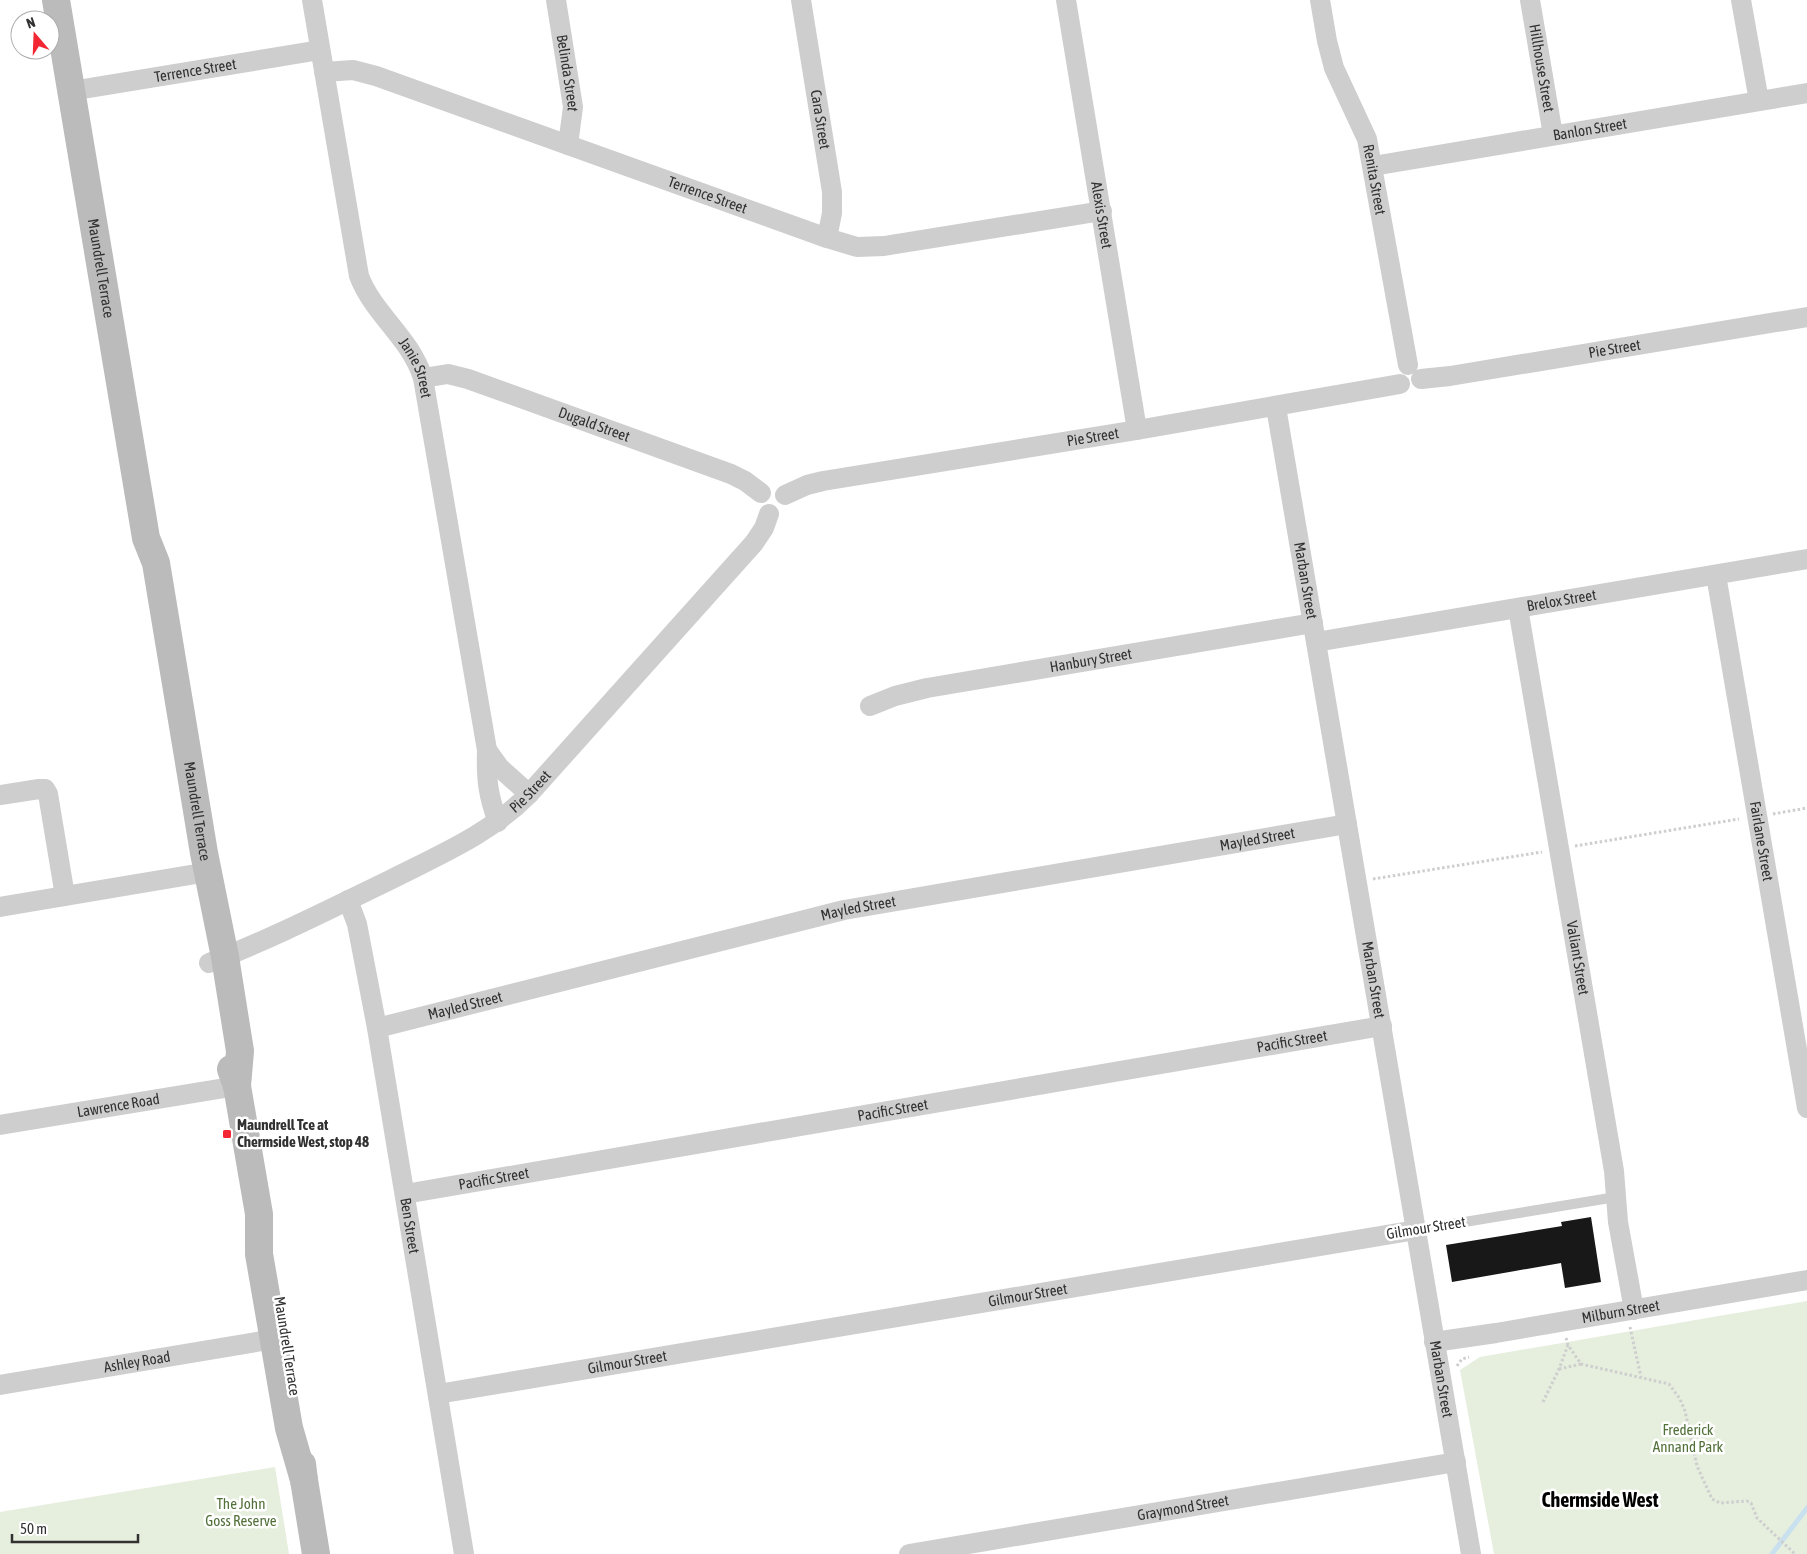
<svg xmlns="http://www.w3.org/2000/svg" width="1807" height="1554" font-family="'Asap Condensed',sans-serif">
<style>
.green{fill:#e6eede}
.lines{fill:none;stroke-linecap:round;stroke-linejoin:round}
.stream{stroke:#c9e0ef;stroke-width:5}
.building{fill:#181818}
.path{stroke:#cecece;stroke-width:3;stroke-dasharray:2.5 2.5;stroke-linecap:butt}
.service{stroke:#cecece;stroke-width:10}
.minor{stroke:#cecece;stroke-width:20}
.secondary{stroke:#bbb;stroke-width:28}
.poi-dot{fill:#f32733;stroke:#fff;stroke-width:2}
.labels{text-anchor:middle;stroke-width:5;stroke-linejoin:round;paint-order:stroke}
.street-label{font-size:15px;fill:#313131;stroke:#fff}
.poi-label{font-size:15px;font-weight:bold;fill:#313131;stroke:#fff;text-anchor:start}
.park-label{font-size:15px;fill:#52703a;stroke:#fff}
.district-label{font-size:20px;font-weight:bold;fill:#000;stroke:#fff}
</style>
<rect width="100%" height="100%" fill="#fff"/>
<path class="green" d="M1807 1301V1554H1494L1460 1370 1480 1357Z
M275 1467 289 1554H0V1512Z"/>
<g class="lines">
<path class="stream" d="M1772 1554 1807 1508"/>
</g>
<path class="building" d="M1591 1217 1601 1282 1565 1288 1561 1263 1452 1282 1446 1245 1562 1226 1561 1222Z"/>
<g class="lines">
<path class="path" d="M1773 814 1807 808
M1575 846 1739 819
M1373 879 1542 852
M1630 1327 1641 1377
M1566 1338 1568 1345 1581 1364 1669 1384 1680 1399 1685 1411 1697 1466 1712 1499 1720 1503 1747 1501 1751 1503 1757 1518 1795 1554
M1457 1366 1462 1359 1469 1357
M1559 1369 1581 1364
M1543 1402 1559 1369 1568 1345"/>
<path class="service" d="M1416 1230 1616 1197"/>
<g class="minor">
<path id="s1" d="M312 0 359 276C374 315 410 337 423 378L487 750C486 778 488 796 498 822"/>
<path id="s2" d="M556 0 573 107 568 145"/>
<path id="s3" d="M801 0 832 192V213L827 238"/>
<path id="s4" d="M1066 0 1137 430"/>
<path id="s5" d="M1320 0 1327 41 1334 68 1367 139 1408 365"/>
<path id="s6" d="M1530 0 1553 135"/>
<path d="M1741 0 1759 101"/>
<path id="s7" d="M324 72 353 70 376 76 827 238 857 247 884 246 1102 211"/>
<path id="s8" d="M71 91 320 50"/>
<path id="s9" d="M1373 166 1807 93"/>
<path id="s10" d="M423 378 448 374 468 379 731 474 745 481 761 493"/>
<path id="s11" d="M1421 379 1450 376 1807 317"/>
<path id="s12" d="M1276 407 1471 1554"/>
<path id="s13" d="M785 495 807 485 823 481 1137 430 1400 384"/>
<path id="s14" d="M1716 575 1807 1108"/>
<path id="s15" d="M1518 608 1614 1171 1618 1222 1634 1310"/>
<path id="s16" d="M1316 642 1807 559"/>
<path id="s17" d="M870 706 895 696 927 688 1313 623"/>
<path d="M487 750 500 768 529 794"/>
<path d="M0 795 39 789H45L48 794 65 896"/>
<path id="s18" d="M348 900 357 924 377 1028 464 1554"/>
<path d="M0 907 196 874"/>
<path id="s19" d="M209 963C271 939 330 909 390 880 439 855 490 834 529 794L754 543 764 528 769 514"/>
<path id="s20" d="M377 1028 844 910 1347 824"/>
<path id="s21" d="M0 1125 237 1086"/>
<path id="s22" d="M405 1194 1382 1026"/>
<path id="s23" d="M1434 1342 1496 1333 1807 1280"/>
<path id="s24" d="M0 1385 274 1339"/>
<path id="s25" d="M438 1394 1416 1230"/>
<path id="s26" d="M909 1554 1456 1462"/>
</g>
<g class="secondary">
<path id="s27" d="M56 0 146 538 156 563 204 853 225 957 240 1051 237 1086"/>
<path d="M231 1069 237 1086 259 1214V1254L289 1428 304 1480"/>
<path d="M302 1464 304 1480 316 1554"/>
</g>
</g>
<rect class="poi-dot" x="222" y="1129" width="10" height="10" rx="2.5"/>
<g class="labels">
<g class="street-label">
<text dy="5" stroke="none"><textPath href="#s6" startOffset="69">Hillhouse Street</textPath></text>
<text dy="5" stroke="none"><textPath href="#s8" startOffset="126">Terrence Street</textPath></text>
<text dy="5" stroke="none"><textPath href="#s2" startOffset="74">Belinda Street</textPath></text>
<text dy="5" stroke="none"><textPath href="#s3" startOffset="121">Cara Street</textPath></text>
<text dy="5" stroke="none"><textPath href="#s9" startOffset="220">Banlon Street</textPath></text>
<text dy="5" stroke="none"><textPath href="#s5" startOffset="189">Renita Street</textPath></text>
<text dy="5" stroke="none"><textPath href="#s7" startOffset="405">Terrence Street</textPath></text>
<text dy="5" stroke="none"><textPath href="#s4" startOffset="218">Alexis Street</textPath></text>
<text dy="5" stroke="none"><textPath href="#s27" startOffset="272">Maundrell Terrace</textPath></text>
<text dy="5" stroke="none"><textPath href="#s11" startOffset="196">Pie Street</textPath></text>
<text dy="5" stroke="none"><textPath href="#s1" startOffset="389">Janie Street</textPath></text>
<text dy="5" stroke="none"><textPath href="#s10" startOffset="180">Dugald Street</textPath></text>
<text dy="5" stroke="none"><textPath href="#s13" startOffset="314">Pie Street</textPath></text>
<text dy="5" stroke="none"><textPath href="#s12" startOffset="176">Marban Street</textPath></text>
<text dy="5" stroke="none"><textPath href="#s16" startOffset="249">Brelox Street</textPath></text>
<text dy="5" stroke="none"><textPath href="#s17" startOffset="226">Hanbury Street</textPath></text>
<text dy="5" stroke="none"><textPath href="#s19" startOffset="366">Pie Street</textPath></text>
<text dy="5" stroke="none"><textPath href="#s27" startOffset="824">Maundrell Terrace</textPath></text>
<text dy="5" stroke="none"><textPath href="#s20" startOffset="901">Mayled Street</textPath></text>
<text dy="5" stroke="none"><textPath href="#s14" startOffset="270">Fairlane Street</textPath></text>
<text dy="5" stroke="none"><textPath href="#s20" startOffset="496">Mayled Street</textPath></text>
<text dy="5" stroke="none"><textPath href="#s15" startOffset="355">Valiant Street</textPath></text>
<text dy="5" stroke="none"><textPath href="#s12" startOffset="581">Marban Street</textPath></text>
<text dy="5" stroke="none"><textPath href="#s20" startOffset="91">Mayled Street</textPath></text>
<text dy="5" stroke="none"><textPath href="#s22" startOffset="900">Pacific Street</textPath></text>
<text dy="5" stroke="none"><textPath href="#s21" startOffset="120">Lawrence Road</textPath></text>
<text dy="5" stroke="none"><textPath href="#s22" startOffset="495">Pacific Street</textPath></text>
<text dy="5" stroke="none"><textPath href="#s22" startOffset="90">Pacific Street</textPath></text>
<text dy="5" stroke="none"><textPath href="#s18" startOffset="332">Ben Street</textPath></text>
<text transform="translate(1426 1228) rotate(-9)" y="5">Gilmour Street</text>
<text dy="5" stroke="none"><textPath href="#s25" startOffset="598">Gilmour Street</textPath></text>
<text dy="5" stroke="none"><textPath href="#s23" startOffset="189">Milburn Street</textPath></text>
<text transform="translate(287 1346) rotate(81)" y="5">Maundrell Terrace</text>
<text dy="5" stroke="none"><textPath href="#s24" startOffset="139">Ashley Road</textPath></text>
<text dy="5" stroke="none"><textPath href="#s25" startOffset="192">Gilmour Street</textPath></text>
<text dy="5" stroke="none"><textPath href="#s12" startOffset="986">Marban Street</textPath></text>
<text dy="5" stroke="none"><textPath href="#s26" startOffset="278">Graymond Street</textPath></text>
</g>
<g class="poi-label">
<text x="237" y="1130">Maundrell Tce at<tspan x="237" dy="17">Chermside West, stop 48</tspan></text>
</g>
<g class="park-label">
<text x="1688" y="1435">Frederick<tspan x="1688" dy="17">Annand Park</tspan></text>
<text x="241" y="1509">The John<tspan x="241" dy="17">Goss Reserve</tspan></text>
</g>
<g class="district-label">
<text x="1600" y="1507">Chermside West</text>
</g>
</g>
<g transform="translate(35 35) rotate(341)"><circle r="24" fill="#ffffff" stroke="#adadad"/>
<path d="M0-4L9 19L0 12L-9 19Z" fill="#f32733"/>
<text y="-8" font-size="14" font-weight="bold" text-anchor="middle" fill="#313131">N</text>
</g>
<path d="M12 1534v8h126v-8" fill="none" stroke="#313131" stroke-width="2.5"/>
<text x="20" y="1534" font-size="15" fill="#313131" stroke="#ffffff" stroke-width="4" paint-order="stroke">50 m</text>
</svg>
